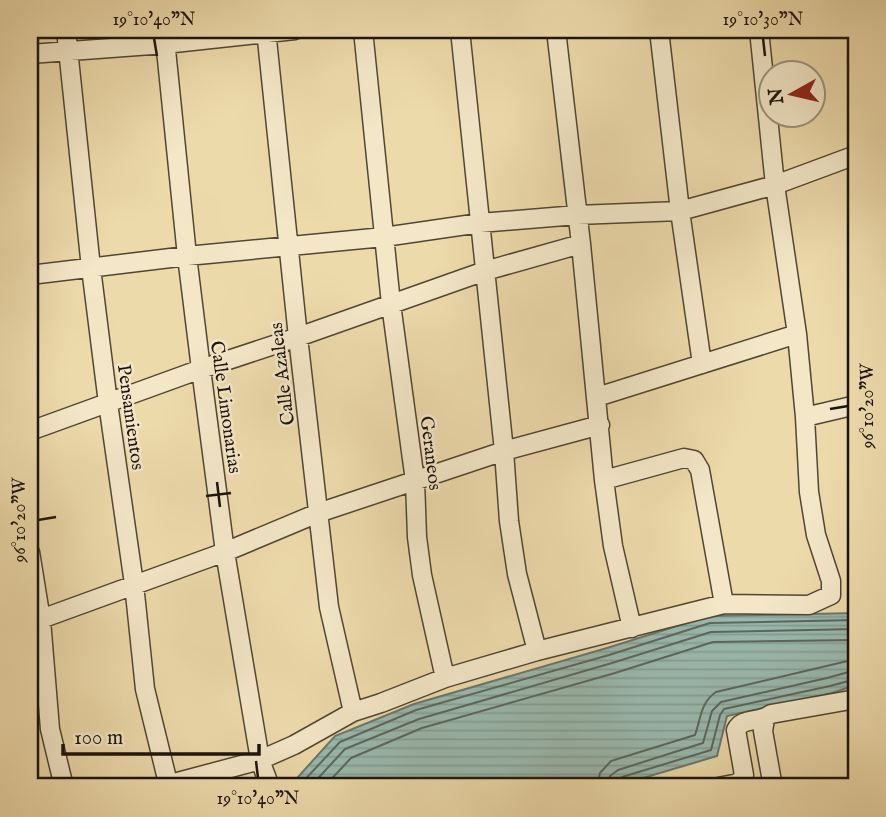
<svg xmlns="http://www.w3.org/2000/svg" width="886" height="817" font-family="'IM FELL English',serif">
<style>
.water{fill:url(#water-rules);stroke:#68786e;stroke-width:2}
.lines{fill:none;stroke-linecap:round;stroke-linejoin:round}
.shore{stroke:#5c675e;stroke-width:2}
.minor-casing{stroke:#514634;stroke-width:21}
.minor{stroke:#f3e7c8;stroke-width:18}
.ticks{fill:none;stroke:#1d140c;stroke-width:2.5}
.labels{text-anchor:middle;stroke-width:5;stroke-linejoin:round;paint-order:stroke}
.street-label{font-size:19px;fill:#1d140c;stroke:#f3e7c8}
.neatline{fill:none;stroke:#1d140c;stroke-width:2.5}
.ticks-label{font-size:18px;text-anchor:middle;fill:#1d140c}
</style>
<defs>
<pattern id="water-rules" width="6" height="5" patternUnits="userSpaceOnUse" patternTransform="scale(1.75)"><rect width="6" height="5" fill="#9abab0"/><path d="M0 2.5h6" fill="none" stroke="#849f96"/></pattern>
</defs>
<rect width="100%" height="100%" fill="#eddaab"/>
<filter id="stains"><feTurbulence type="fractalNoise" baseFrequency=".00286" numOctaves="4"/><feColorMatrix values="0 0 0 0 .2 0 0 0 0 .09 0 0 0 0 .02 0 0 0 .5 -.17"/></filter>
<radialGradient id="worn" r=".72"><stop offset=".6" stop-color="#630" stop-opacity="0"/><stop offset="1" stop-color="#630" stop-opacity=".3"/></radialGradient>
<path class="water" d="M856 613V685L832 693 727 716 717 756 613 787H289L335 736 414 704 607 648 709 616Z"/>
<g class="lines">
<path class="shore" d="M298 787 340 742 416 710 609 655 710 623 856 620
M310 787 345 749 419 719 612 663 711 632 856 629
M324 787 351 758 422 728 615 673 713 642 856 640
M597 787 600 773 611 761 695 735C701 719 700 703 716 692L856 659
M608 787 610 776 618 770 703 743 712 711 721 702 827 678 856 670
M617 787 618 781 622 777 711 750 720 715 724 709 830 686 856 679"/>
<defs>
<path id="minor" d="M66 30 91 268 108 403 134 584 145 689 169 787
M164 30 187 256 201 369 225 552 260 760 270 787
M266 30 298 337 329 607 353 712
M363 30 391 304 415 481 417 537 422 575 445 678
M460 30 504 451 509 521 517 574 537 651
M556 30 581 244 604 480 613 546 632 628
M659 30 680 211 702 364
M30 54 165 44 295 30
M30 275 187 256 384 237 480 223 577 215 680 211 775 185 856 155
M597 397 797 334
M805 417 856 405
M30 431 201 369 298 337 485 271 581 244
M604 480 684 458 694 460 700 470 724 604
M30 552 41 620 50 729 64 787
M30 623 225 552 318 513 504 451 600 425
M765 719 763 731 773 787
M159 787 260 760 294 745 353 712 381 703 445 678 537 651 724 604 809 605 831 595V581L816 535 809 492 805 417 797 334 775 185 759 30
M718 787 739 783 744 775 736 730C742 717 760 723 771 714L856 699"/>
</defs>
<use href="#minor" class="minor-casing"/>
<use href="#minor" class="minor"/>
</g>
<path class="ticks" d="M154 38 157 56M763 38 765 56M830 409 848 406M217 482 220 507M206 496 231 493M38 520 56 517M256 761 258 778"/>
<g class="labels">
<g class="street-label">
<text transform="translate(281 374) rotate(-97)" y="7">Calle Azaleas</text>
<text transform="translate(227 407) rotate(82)" y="7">Calle Limonarias</text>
<text transform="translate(132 417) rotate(82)" y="7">Pensamientos</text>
<text transform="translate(432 453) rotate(83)" y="7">Geraneos</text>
</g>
</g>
<rect width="886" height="817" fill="none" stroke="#eddaab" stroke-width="77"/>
<g transform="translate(792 94) rotate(262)"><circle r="33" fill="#f3e7c8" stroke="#9d937d" stroke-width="2"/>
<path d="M0-5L12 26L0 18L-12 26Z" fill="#8f2418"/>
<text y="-10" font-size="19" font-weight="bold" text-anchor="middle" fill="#1d140c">N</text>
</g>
<path d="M63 744v10h196v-10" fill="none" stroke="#1d140c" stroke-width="3.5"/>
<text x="74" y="744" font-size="21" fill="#1d140c" stroke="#f3e7c8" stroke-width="5" paint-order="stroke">100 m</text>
<rect x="38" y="38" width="810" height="740" class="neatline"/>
<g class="ticks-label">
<text x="154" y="25">19°10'40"N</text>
<text x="763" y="25">19°10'30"N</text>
<text transform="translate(867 406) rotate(-90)" y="6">96°10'20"W</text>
<text transform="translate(19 520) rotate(-90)" y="6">96°10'20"W</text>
<text x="258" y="804">19°10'40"N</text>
</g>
<rect width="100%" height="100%" filter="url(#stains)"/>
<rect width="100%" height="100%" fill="url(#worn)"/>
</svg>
